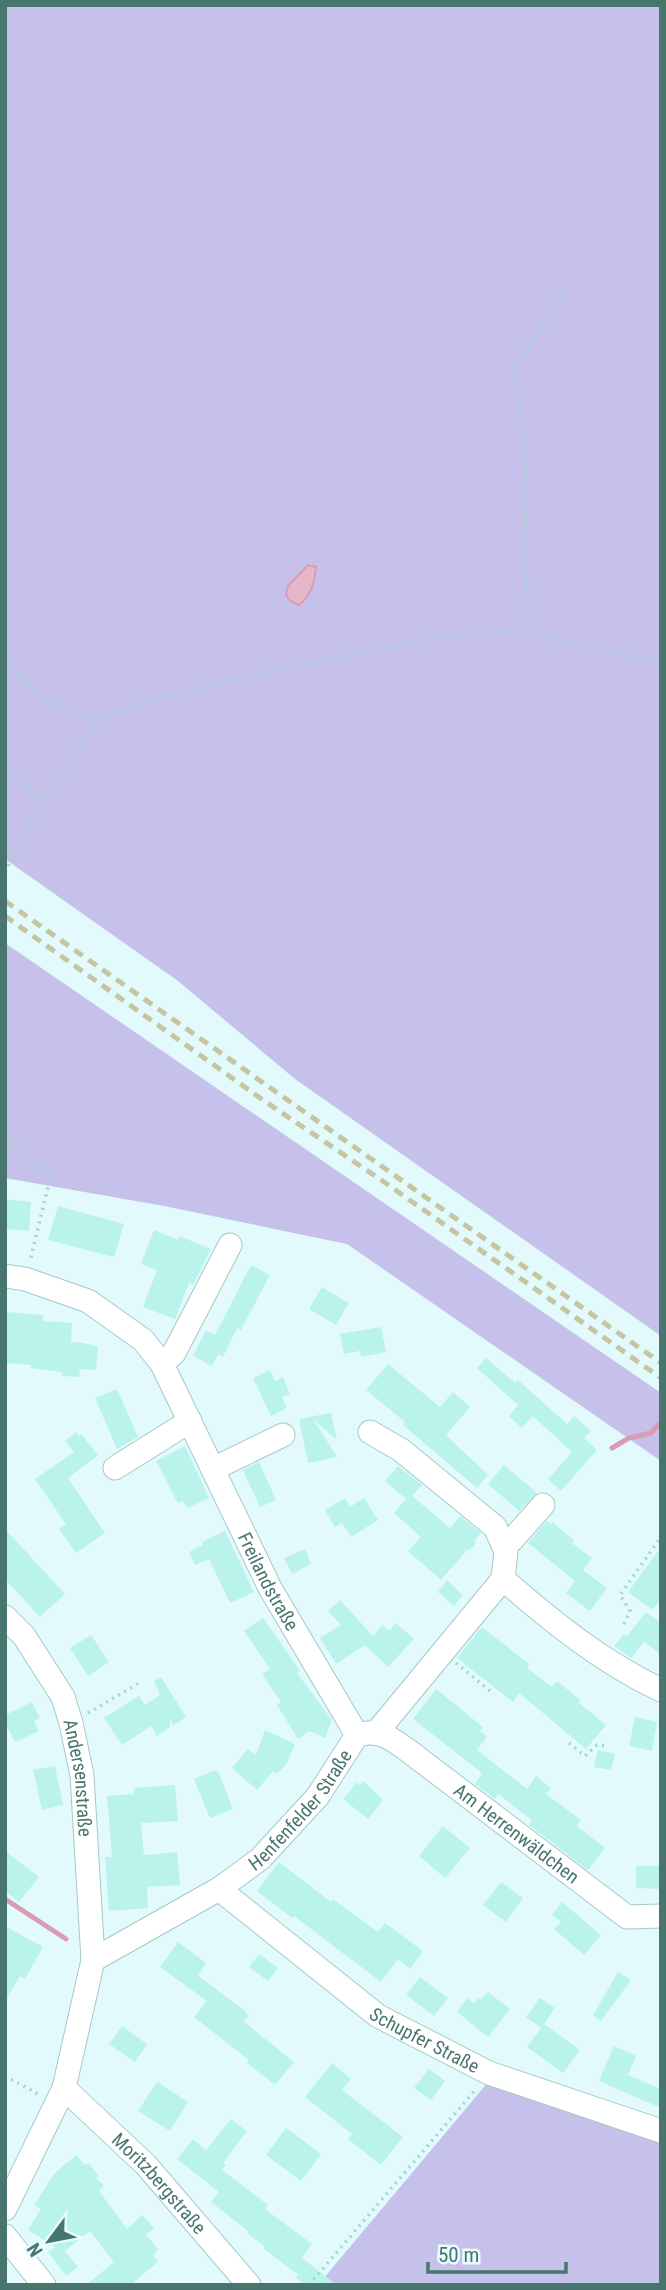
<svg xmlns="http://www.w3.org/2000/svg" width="666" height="2290" font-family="'Roboto Condensed',sans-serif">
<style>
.green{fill:#c5c1ea}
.water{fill:#e6b7c8;stroke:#d89db2;stroke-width:2}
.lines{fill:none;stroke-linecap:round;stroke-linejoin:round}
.stream{stroke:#d89db2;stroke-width:5}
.building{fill:#baf2ec}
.minor-casing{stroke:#a4c9c6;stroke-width:25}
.path{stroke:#9dd7d0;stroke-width:3.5;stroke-dasharray:2 5;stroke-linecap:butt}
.minor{stroke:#fff;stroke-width:23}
.rail{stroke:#c5c6a1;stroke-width:5;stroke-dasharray:10 7;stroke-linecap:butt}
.labels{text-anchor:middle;stroke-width:6;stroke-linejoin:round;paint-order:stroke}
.street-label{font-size:19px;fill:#48756e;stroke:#e9fdff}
</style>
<rect width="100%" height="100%" fill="#e3fafd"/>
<path class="green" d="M5 5H661V1336L295 1079 178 981 5 859Z
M5 943 661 1393V1461L347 1244 164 1206 5 1178Z
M489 2081 661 2139V2285H318Z"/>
<path class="water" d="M308 565 316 567C314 584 312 594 299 605L290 601 286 595 288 586Z"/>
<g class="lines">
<path class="stream" d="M612 1448 629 1438 651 1433 661 1422
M5 1899 66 1939"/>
</g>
<path class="building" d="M5 1199 31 1202 29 1231 5 1229Z
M58 1206 124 1224 114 1257 48 1240Z
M154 1230 178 1240 179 1236 211 1249 193 1285 189 1283 175 1319 143 1307 157 1270 141 1264Z
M251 1265 270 1275 241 1330 237 1328 223 1357 218 1354 212 1366 193 1356 206 1330 215 1335Z
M322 1287 349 1303 336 1325 309 1309Z
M5 1312 43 1315V1321L72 1323 71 1342 84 1343 98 1347 96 1370 80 1369 79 1377 62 1376V1372L31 1368V1365L5 1363Z
M381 1327 386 1352 361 1357 360 1351 344 1354 340 1334Z
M486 1358 515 1383 518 1380 567 1424 574 1416 591 1431 584 1438 597 1450 561 1491 548 1479 572 1452 533 1416 522 1428 509 1416 518 1405 477 1368Z
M388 1364 440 1407 453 1392 470 1407 446 1435 488 1475 477 1488 403 1425 405 1422 366 1390Z
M270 1370 275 1381 283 1377 290 1394 282 1397 287 1408 271 1416 253 1378Z
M117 1389 138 1437 117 1449 95 1398Z
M331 1413 337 1440 313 1419 337 1457 308 1463 299 1419Z
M76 1432 79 1436 81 1434 98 1455 68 1478 105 1533 76 1553 59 1529 66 1524 35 1479 74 1452 65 1441Z
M185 1446 209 1498 187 1508 183 1501 178 1503 156 1461Z
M259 1462 276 1500 260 1507 243 1470Z
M504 1465 537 1493 519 1511 488 1484Z
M398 1466 422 1485 412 1496 450 1528 460 1516 481 1533 475 1540V1545L470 1550H467L441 1580 408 1551 421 1537 394 1513 406 1499 385 1481Z
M345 1498 350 1507 364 1498 378 1520 351 1537 342 1523 335 1527 325 1510Z
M547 1521 551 1524 552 1522 574 1540 572 1543 592 1558 583 1570 607 1588 590 1611 566 1593 575 1581 528 1543Z
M5 1529 65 1594 40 1617 5 1579Z
M225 1531 254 1592 230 1603 209 1559 195 1565 189 1552 203 1545 202 1542Z
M661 1547V1599L653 1610 628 1592Z
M305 1549 311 1564 292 1574 284 1558Z
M447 1580 463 1595 454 1606 438 1592Z
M340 1600 373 1636 382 1625 389 1631 396 1623 414 1639 388 1667 365 1645 336 1664 320 1638 341 1625 328 1611Z
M646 1612 661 1623V1654L644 1642 631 1658 614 1646 624 1634 627 1636Z
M263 1618 300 1671 297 1673 332 1720 325 1738 309 1731 298 1739 277 1705 281 1702 262 1674 270 1669 244 1631Z
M482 1627 529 1664 527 1668 552 1687 557 1681 580 1700 578 1702 606 1725 586 1749 519 1693 513 1702 457 1658Z
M91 1635 109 1662 88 1676 70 1648Z
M161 1677 186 1717 173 1726 170 1719V1727L157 1736 151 1726 122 1745 104 1718 139 1696 145 1705 160 1695 154 1681Z
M436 1689 483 1727 480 1731 487 1737 477 1750 527 1789 536 1776 551 1788 546 1794 581 1820 577 1826 605 1848 588 1870 529 1825 532 1820 498 1794 495 1799 475 1784 482 1773 413 1719Z
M32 1702 40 1718 34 1721 39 1731 15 1742 5 1723V1715Z
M635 1717 657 1722 652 1751 629 1746Z
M265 1730 295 1744 287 1763 277 1774 273 1771 257 1790 232 1768 248 1749 256 1755Z
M598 1750 615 1754 611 1770 594 1767Z
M55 1766 63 1805 42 1810 33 1770Z
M212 1771H218L233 1809 210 1818 194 1779Z
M363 1781 383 1800 368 1819 343 1799 357 1782 360 1785Z
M175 1785 178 1821 141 1823 144 1855 177 1852 180 1885 147 1887 148 1908 109 1911 105 1857H112L107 1796 134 1794V1788Z
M443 1826 470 1848 445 1878 419 1856Z
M5 1851 39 1877 19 1902 5 1891Z
M279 1862 331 1902 333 1899 378 1932 385 1923 423 1951 410 1969 398 1959 381 1982 294 1916 292 1918 257 1891Z
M636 1866H661V1889L636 1888Z
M501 1882 523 1898 506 1922 483 1905Z
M562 1902 601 1935 584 1955 554 1929 561 1922 552 1915Z
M5 1926 43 1947 25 1979 20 1976 5 2002Z
M178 1942 206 1963 198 1976 243 2009 249 2016 244 2022 294 2062 275 2085 247 2063 249 2060 194 2017 207 2001 160 1967Z
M259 1954 278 1968 268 1981 249 1967Z
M618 1972 631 1980 601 2021 593 2015Z
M420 1977 448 1998 434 2016 406 1995Z
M488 1992 510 2009 488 2037 457 2012 467 1998 474 2004 478 1998 481 2000Z
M540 1998 555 2008 544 2024 580 2050 563 2073 527 2047 541 2028 526 2017Z
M122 2026 147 2044 135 2062 109 2044Z
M614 2046 636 2056 628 2075 661 2089V2108L599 2081Z
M332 2063 351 2079 342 2090 403 2137 381 2165 348 2139 352 2134 305 2097Z
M429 2069 445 2081 431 2100 414 2088Z
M157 2082 188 2102 170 2131 138 2111Z
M231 2119 247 2131 223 2163 226 2165 222 2170 268 2205 265 2209 312 2244 302 2258 337 2285H305L296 2278 298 2275 264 2249 265 2247 247 2233 248 2231 211 2202 219 2192 177 2159 193 2139 206 2150Z
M286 2128 321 2154 301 2181 266 2155Z
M76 2155 85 2165 88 2163 99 2176 96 2178 104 2186 99 2191 127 2229 142 2215 154 2228 146 2235 159 2250 153 2255 158 2262 130 2285H86L114 2262 90 2231 65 2251 78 2267 66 2276 48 2252 55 2247 28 2230 41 2209 34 2205 54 2174Z"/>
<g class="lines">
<defs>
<g id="minor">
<path id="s1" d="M5 1276 25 1279 88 1301 143 1340 162 1364 270 1588 357 1735"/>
<path d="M162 1364 174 1353 230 1245"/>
<path d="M370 1432 401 1450 495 1527 506 1551 503 1579 376 1733"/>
<path d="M115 1468 190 1421"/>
<path d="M213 1469 283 1435"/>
<path d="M503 1545 512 1540 543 1505"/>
<path d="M503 1579C551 1621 603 1663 661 1690"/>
<path id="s2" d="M5 1617 24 1636 63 1697 71 1723 82 1775 93 1960 64 2088 5 2209"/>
<path id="s3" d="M219 1889 378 2016 489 2073 661 2131"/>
<path id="s4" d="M93 1960 219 1889 260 1859 318 1796 357 1735C380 1728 392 1739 410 1752L627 1917 661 1916"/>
<path id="s5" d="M64 2088 146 2165 249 2285"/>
<path d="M5 2236 44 2285"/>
</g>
</defs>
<use href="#minor" class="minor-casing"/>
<path class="path" d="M527 633 525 453 515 369 566 289
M5 666 49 701 99 720
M5 764 42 800
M5 872 42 800 99 720 150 700 285 668 479 629 527 633 661 663
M5 1132 22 1156 51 1175 30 1261
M624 1624 630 1611 620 1595 661 1537
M456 1663 490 1691
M88 1713 139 1683
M569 1743 585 1756 597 1745 606 1746
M5 2076 40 2095
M309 2285 476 2089"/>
<use href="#minor" class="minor"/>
<path class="rail" d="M5 901 661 1363
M5 916 263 1100 387 1184 661 1378"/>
</g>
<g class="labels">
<g class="street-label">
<text dy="7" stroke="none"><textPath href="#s1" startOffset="427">Freilandstraße</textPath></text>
<text dy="7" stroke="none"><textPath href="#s2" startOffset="182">Andersenstraße</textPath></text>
<text dy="7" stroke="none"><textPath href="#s4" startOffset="259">Henfenfelder Straße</textPath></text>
<text dy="7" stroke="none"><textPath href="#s4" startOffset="546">Am Herrenwäldchen</textPath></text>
<text dy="7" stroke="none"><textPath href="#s3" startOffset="256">Schupfer Straße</textPath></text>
<text dy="7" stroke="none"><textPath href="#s5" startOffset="135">Moritzbergstraße</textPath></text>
</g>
</g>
<rect width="666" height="2290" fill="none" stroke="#48756e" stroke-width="14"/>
<g transform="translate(49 2241) rotate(238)" stroke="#e9fdff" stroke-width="5" paint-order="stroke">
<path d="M0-5L12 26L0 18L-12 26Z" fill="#48756e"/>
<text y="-10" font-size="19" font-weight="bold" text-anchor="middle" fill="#48756e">N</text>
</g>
<path d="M428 2262v10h138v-10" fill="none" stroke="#48756e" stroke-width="3.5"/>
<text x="438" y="2262" font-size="21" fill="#48756e" stroke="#e9fdff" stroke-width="5" paint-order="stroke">50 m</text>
</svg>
